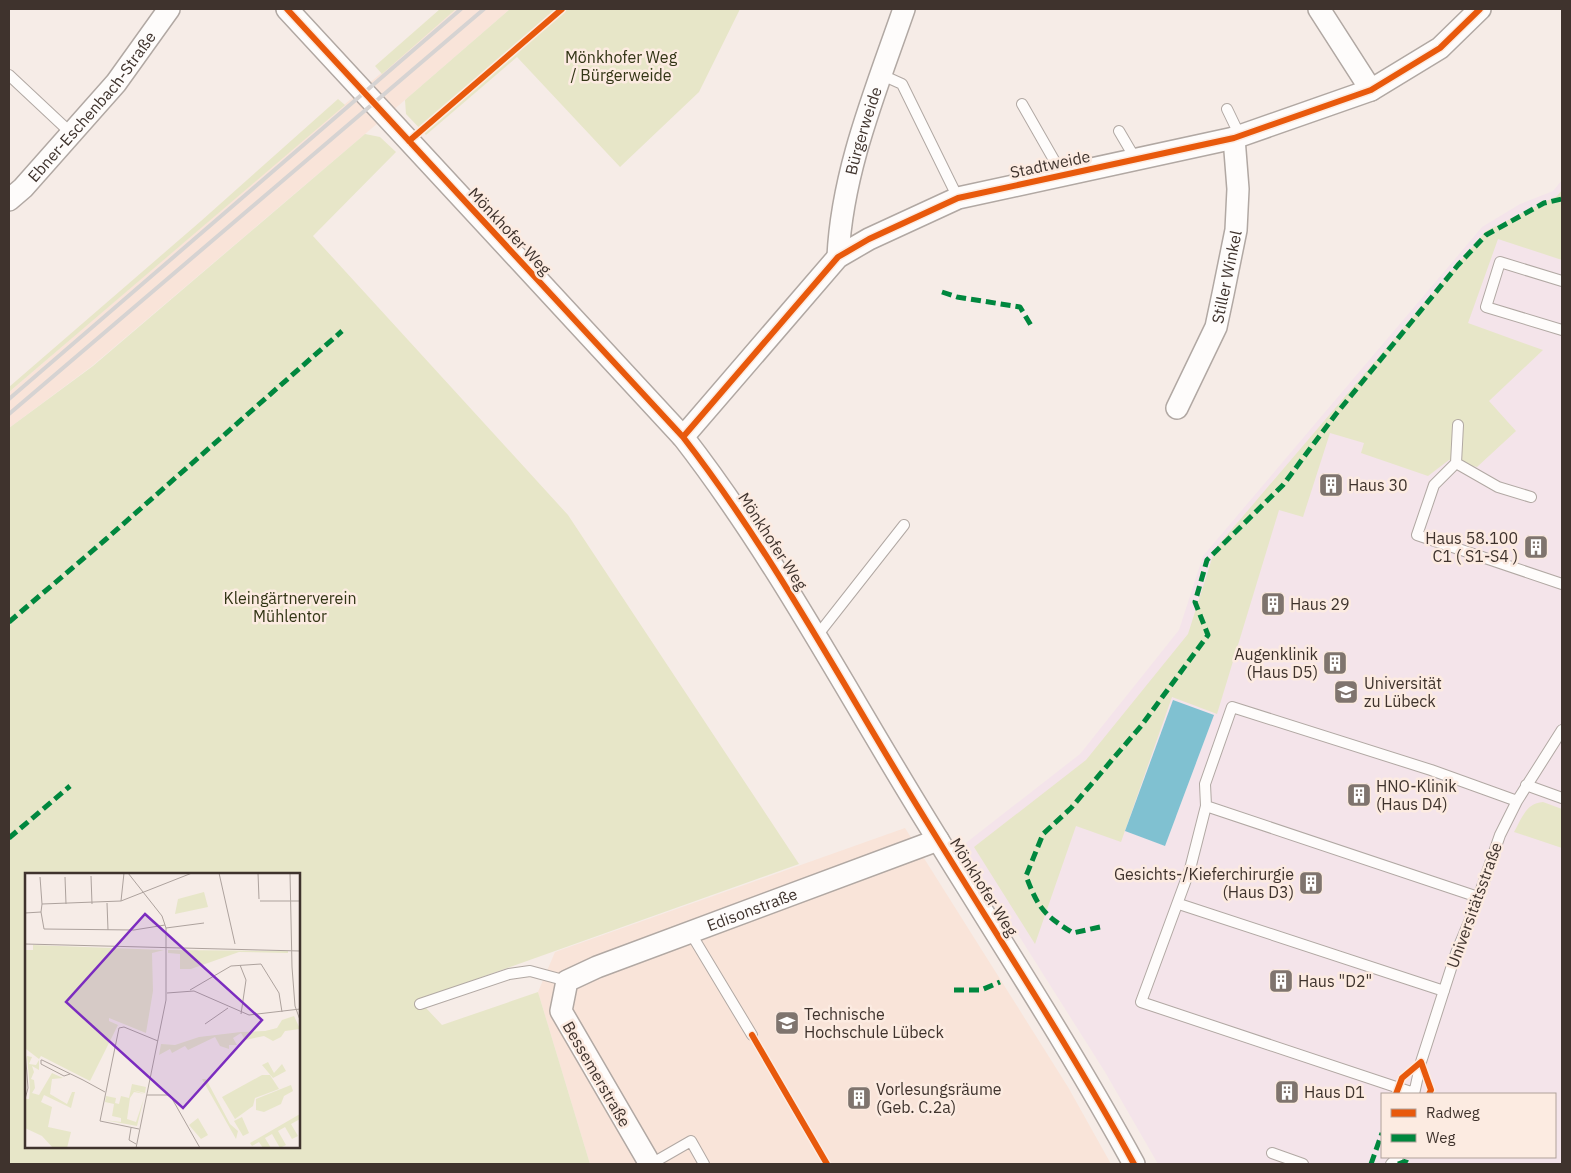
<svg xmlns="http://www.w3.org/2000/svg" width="1571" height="1173" font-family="'IBM Plex Sans',sans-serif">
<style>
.built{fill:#f9e4d9}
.medical{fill:#f4e4ea;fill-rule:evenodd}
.green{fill:#e7e6c8;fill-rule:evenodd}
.water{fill:#80c1d1}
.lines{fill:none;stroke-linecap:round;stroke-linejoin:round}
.lane-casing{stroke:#b1a8a3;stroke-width:12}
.street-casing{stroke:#b1a8a3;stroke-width:24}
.lane{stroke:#fefcfb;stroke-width:10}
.street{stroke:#fefcfb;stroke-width:21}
.rail{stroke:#d6d3d2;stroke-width:4}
.quiet{stroke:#00873e;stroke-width:5;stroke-dasharray:10 5;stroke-linecap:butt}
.cycleway-casing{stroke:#fcebe1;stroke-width:9}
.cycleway{stroke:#e8590c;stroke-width:6}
.labels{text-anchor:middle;stroke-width:5;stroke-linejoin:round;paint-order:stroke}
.park-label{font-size:16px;fill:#323515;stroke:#fcebe1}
.street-label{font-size:16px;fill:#3f332d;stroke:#fcebe1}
.poi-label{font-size:16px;fill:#3f332d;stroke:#fcebe1;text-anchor:start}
.inset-road{fill:none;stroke:#ada29d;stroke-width:1}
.view{fill:#7b2cbf;fill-opacity:0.15;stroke:#7b2cbf;stroke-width:2.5}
.inset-edge{fill:none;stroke:#3f332d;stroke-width:2.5}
</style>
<rect width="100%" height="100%" fill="#f6ece7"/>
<path class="built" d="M456 9H510L405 100 92 366 9 428V392Z
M905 828 1068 1087 1111 1164H590L538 992 555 952Z"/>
<path class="medical" d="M1562 180V1164H1158L1105 1072 962 846 1080 754 1179 630 1203 556 1482 227 1520 204 1553 191ZM1382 1094H1555V1157H1382Z"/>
<path class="green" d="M440 9H456L382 74 375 66Z
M510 9H740L699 92 620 167 517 57 426 135 406 114 405 100Z
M338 99 345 105 9 392V387L201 221Z
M365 134 380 137 396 152 313 236 568 515 799 864 423 998 426 1008 442 1025 538 992 590 1164H9V428L93 366ZM26 874H299V1147H26Z
M1562 190V260L1498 239 1468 323 1543 350 1489 401 1516 431 1477 467 1449 460 1428 476 1361 453 1364 443 1330 433 1303 517 1279 510 1217 714 1172 697 1121 842 1076 826 1035 944 974 847 1086 760 1188 634 1215 549 1486 231 1557 196Z
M1543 802 1562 809V848L1514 832C1522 818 1526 803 1543 802Z"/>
<path class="water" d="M1173 700 1214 715 1165 846 1125 831Z"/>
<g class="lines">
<defs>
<path id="lane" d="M9 75 72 134
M882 75 902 84 958 198
M1022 104 1054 160 1059 175
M1227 109 1240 136
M1119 131 1136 160
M1562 281 1500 262 1486 307 1562 330
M1458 425 1456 463 1434 485 1417 535 1562 584
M1456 463 1498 487 1531 497
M816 637 904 525
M1526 785 1562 798
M1206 806 1478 897
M1179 904 1444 991
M690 932 752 1035
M420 1004 509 974 530 971 567 981
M1414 1093 1141 1002 1190 869 1206 806 1205 784 1232 707 1431 770 1517 801
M1414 1094 1421 1062 1456 953 1474 910 1500 835 1517 801 1562 730
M1272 1153 1303 1164
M651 1164 691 1141 704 1164
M1391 1164 1398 1157"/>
<g id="street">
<path d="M287 9 683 437C776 557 847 693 927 822 997 936 1070 1047 1134 1164"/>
<path d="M1319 9 1371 90"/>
<path id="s1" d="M9 200 23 188 116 83 169 9"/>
<path id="s2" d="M838 257C842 171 876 90 904 9"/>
<path id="s3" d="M1177 408 1216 327 1223 294 1236 230 1238 189 1234 138"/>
<path d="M683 437 838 257 869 239 958 198 1234 138 1371 90 1440 48 1480 9"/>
<path id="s4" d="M650 1164 561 1011 567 981 597 967 938 840"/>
</g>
</defs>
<use href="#lane" class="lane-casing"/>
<use href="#street" class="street-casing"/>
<use href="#lane" class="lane"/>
<use href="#street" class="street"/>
<path class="rail" d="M9 399 461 9
M9 414 484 9"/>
<path class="quiet" d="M942 292 957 297 1020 307 1032 327
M9 622 105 540 342 331
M9 838 70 786
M1100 927 1073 933C1044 915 1038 908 1026 876L1043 834 1071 808 1141 726 1208 635 1195 602 1207 560 1283 485 1336 414 1458 265 1486 235 1544 203 1562 199
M954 990H981L1000 982
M1371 1164 1382 1133
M1398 1164 1406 1161 1407 1157"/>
<defs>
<path id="cycleway" d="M287 9 683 437C776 557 847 693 927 822 997 936 1070 1047 1134 1164
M409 141 562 9
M683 437 838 257 869 239 958 198 1234 138 1371 90 1440 48 1480 9
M752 1035 827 1164
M1396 1094 1402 1078 1421 1062 1431 1090 1429 1094"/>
</defs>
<use href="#cycleway" class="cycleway-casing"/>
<use href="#cycleway" class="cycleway"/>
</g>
<defs>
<symbol id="building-square" viewBox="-11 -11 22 22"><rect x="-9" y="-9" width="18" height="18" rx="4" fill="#7f746e" stroke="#fcebe1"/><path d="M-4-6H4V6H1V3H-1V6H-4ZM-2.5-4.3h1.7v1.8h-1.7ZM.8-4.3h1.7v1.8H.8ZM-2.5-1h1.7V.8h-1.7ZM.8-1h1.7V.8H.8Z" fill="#fff"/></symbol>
<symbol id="university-square" viewBox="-11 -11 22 22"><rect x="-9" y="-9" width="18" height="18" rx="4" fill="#7f746e" stroke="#fcebe1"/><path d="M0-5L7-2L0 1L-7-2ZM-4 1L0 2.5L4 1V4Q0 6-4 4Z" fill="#fff"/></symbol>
</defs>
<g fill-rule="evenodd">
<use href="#building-square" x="1317" y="471" width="28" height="28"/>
<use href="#building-square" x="1522" y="533" width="28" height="28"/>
<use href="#building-square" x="1259" y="590" width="28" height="28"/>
<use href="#building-square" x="1321" y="649" width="28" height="28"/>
<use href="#university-square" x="1332" y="678" width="28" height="28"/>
<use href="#building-square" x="1345" y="781" width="28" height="28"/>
<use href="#building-square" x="1297" y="869" width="28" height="28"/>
<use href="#building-square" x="1267" y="967" width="28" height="28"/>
<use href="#university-square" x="773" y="1009" width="28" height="28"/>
<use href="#building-square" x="1273" y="1078" width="28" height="28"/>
<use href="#building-square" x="845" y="1084" width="28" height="28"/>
</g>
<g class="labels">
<g class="park-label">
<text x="621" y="63">Mönkhofer Weg<tspan x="621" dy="18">/ Bürgerweide</tspan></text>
<text x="290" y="604">Kleingärtnerverein<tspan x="290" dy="18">Mühlentor</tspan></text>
</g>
<g class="street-label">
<text dy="6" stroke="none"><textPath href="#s1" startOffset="125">Ebner-Eschenbach-Straße</textPath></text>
<text dy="6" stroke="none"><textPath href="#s2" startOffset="129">Bürgerweide</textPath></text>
<text transform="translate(1050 164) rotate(-12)" y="6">Stadtweide</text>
<text transform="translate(510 231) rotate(47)" y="6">Mönkhofer Weg</text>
<text dy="6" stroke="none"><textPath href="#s3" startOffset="141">Stiller Winkel</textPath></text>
<text transform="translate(773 541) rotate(57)" y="6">Mönkhofer Weg</text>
<text transform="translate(984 887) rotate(58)" y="6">Mönkhofer Weg</text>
<text transform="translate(1474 905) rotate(-70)" y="6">Universitätsstraße</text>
<text dy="6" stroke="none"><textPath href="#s4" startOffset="406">Edisonstraße</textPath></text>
<text transform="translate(597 1074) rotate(60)" y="6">Bessemerstraße</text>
</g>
<g class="poi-label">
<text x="1348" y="491">Haus 30</text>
<text x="1518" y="544" text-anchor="end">Haus 58.100<tspan x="1518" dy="18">C1 ( S1-S4 )</tspan></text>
<text x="1290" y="610">Haus 29</text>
<text x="1318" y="660" text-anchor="end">Augenklinik<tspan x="1318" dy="18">(Haus D5)</tspan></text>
<text x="1364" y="689">Universität<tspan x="1364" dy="18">zu Lübeck</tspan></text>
<text x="1376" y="792">HNO-Klinik<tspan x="1376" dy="18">(Haus D4)</tspan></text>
<text x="1294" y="880" text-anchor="end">Gesichts-/Kieferchirurgie<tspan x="1294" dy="18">(Haus D3)</tspan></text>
<text x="1298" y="987">Haus "D2"</text>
<text x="804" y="1020">Technische<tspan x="804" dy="18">Hochschule Lübeck</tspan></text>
<text x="876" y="1095">Vorlesungsräume<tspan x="876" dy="18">(Geb. C.2a)</tspan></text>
<text x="1304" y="1098">Haus D1</text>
</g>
</g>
<g transform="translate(25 873)">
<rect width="275" height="275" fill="#f6ece7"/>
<path d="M179 19 183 34 150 41 153 26ZM8 72 139 77 127 80 128 118 121 160 84 145V148L93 152 65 208 16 183 14 186 1 176 0 77H8ZM143 77 263 78V80L214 79 166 96H155V81L143 80ZM269 143 275 156 260 158 256 164 248 168 239 163 220 167 216 160 208 165 212 172H204V176L195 173 190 164 163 177 160 173 147 180 145 176 134 182 136 171 150 172 174 164 216 159 240 158 252 155 257 147ZM2 183 7 184 4 191 11 192 14 187V197L7 193 9 199 6 206 9 207 10 215 7 220 14 222 27 200 38 205 27 206 25 221 42 231 47 219H50L46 235 19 222 16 229 27 234 23 254 46 259 42 275H28L17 263 0 255V226H4L5 216ZM243 189 249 200 257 191 261 198 248 205 237 192ZM237 202H245L254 216 230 225 228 233 210 246 197 224ZM177 206H181L205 251 213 258 211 266ZM107 211 121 214 120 220 107 217 120 221 109 219 105 225 102 246 111 249 119 225 112 253 79 247 96 249V245L87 243 89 231 80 229 81 223 91 225 90 230 94 231 96 223 104 225ZM266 212 268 218 259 223 256 231 239 239 231 237V226ZM275 241V246L266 251 273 263 267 266 260 254 253 258 261 272 255 275 247 261 240 265 246 275H238L234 269 227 273 225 270ZM217 244 224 260 218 263 209 248ZM173 245 183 262 176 266 164 252Z" fill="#e7e6c8"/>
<path class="inset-road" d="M103 0 137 43 141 55V127L111 275M194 0 210 71M233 0 234 26M265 0 267 94 270 133 275 147M66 3 67 31M15 4 17 31M40 4 41 31M96 28 99 0M235 28H275M82 30 83 57M16 39 19 56 109 57 140 52M0 40 16 39 17 31 96 28 167 0M141 55 179 50M0 71 275 78M215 92 221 107 216 141M165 117 206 93 236 91 254 120 257 139M142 120 169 118 224 142 275 136M180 151 203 135M0 176 3 215 0 226M45 201 39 203 16 191V187H17L58 207 80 219M122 222H145L175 275M106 255 104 267 111 271M114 256 75 248 94 155 99 154 133 168"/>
<path class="view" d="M120 41 237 147 158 235 41 129Z"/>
<rect width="275" height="275" class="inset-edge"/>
</g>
<rect width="1571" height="1173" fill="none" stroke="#3f332d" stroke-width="20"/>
<rect x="1381" y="1093" width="175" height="65" fill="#fcebe1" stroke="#b0a199"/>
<rect x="1391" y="1109" width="25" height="8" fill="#e8590c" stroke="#b0a199"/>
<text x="1426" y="1118" font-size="15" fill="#3f332d">Radweg</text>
<rect x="1391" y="1134" width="25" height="8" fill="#00873e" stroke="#b0a199"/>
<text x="1426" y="1143" font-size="15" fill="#3f332d">Weg</text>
</svg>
